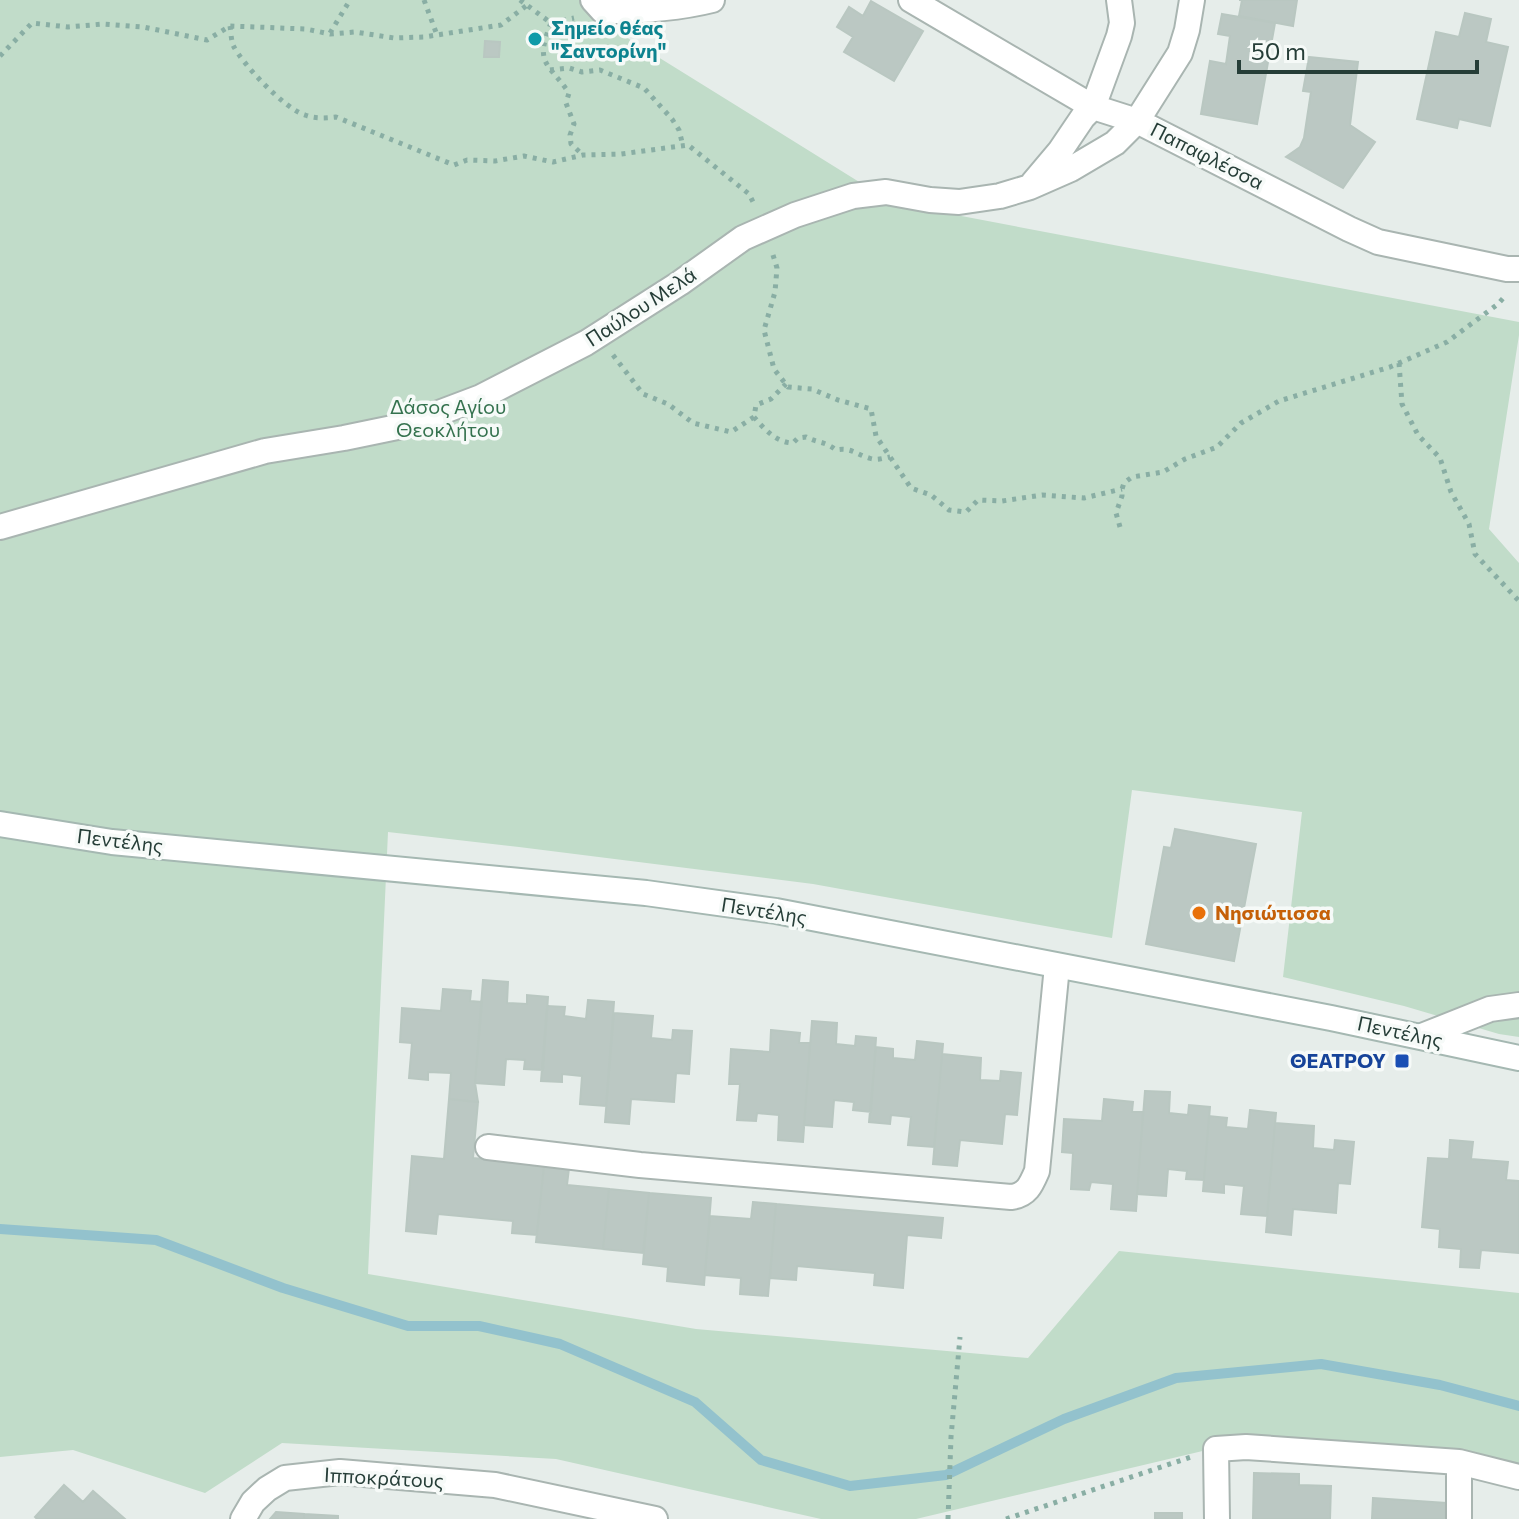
<svg xmlns="http://www.w3.org/2000/svg" width="1519" height="1519" font-family="Commissioner,sans-serif">
<style>
.green{fill:#c1dcc9}
.lines{fill:none;stroke-linecap:round;stroke-linejoin:round}
.stream{stroke:#93c2cd;stroke-width:10}
.building{fill:#bbc8c3;stroke:#b9c7c1;stroke-width:2}
.minor-casing{stroke:#a9b5b1;stroke-width:28}
.secondary-casing{stroke:#a5b8b2;stroke-width:28}
.path{stroke:#89aea4;stroke-width:5;stroke-dasharray:4 6;stroke-linecap:butt}
.minor{stroke:#fff;stroke-width:24}
.secondary{stroke:#fff;stroke-width:24}
.culture-dot{fill:#0f9aa8;stroke:#f6faf8;stroke-width:3}
.food-dot{fill:#e8710a;stroke:#f6faf8;stroke-width:3}
.transit-dot{fill:#1a4fb4;stroke:#f6faf8;stroke-width:3}
.labels{text-anchor:middle;stroke-width:7;stroke-linejoin:round;paint-order:stroke}
.culture-label{font-size:20px;font-weight:bold;fill:#0d838f;stroke:#f6faf8;text-anchor:start}
.street-label{font-size:20px;fill:#263e38;stroke:#f6faf8}
.park-label{font-size:20px;fill:#34724e;stroke:#f6faf8}
.food-label{font-size:20px;font-weight:bold;fill:#c56008;stroke:#f6faf8;text-anchor:start}
.transit-label{font-size:20px;font-weight:bold;fill:#164399;stroke:#f6faf8;text-anchor:end}
</style>
<rect width="100%" height="100%" fill="#e6edea"/>
<path class="green" d="M0 0H580L592 16 893 203 1519 322V335L1489 529 1519 563V1037L1499 1034 1404 1006 1283 977 1302 812 1132 790 1112 938 813 884 519 847 388 832 368 1274 696 1329 1028 1358 1119 1251 1519 1293V1471L1270 1435 916 1519H821L556 1459 282 1443 205 1493 73 1450 0 1457Z"/>
<g class="lines">
<path class="stream" d="M0 1229 156 1240 283 1288 408 1326H479L560 1344 695 1402 761 1460 850 1486 946 1475 1064 1419 1176 1378 1321 1364 1440 1385 1519 1406"/>
</g>
<path class="building" d="M1239 0H1297L1293 26 1239 16 1242 0Z
M871 1 923 31 894 81 844 52 853 37 837 27 849 7 863 16Z
M1465 13 1491 19 1486 42 1508 47 1490 126 1459 119 1457 128 1417 119 1436 32 1459 37Z
M1222 14 1275 23 1257 124 1201 114 1210 61 1226 64 1230 36 1218 34Z
M485 41 500 42 499 57H484Z
M1309 57 1358 62 1350 125 1375 142 1343 188 1286 157 1300 147 1304 138 1311 92 1303 91Z
M1175 829 1256 844 1234 961 1146 944 1164 847 1171 848Z
M483 980 508 982 507 1003 527 1004V995L548 997 543 1070 524 1069 525 1060 506 1059 504 1085 475 1083Z
M443 989 471 991 470 1001 482 1002 475 1083 478 1102 449 1099 451 1073 428 1072V1080L409 1078 412 1043 400 1042 402 1008 441 1011Z
M588 1000 614 1002 606 1106 580 1104 582 1076 562 1074V1082L541 1081 547 1006 565 1007 564 1016 586 1019Z
M614 1013 653 1016 651 1038 672 1040 673 1030 692 1031 689 1074 676 1073 674 1102 631 1099 629 1124 605 1122Z
M812 1021 837 1023 836 1044 855 1046 856 1036 876 1038 871 1112 853 1110 854 1102 834 1100 832 1127 804 1125Z
M771 1030 800 1033 799 1043H810L803 1142 778 1140 779 1115 757 1113 756 1121 737 1120 740 1084H729L731 1049 770 1052Z
M917 1041 943 1044 934 1147 908 1145 911 1117 891 1115 890 1124 869 1122 876 1047 893 1049V1058L915 1060Z
M942 1054 981 1058 980 1080 1000 1081 1001 1071 1021 1073 1017 1115 1005 1114 1002 1144 960 1140 957 1166 933 1164Z
M1145 1091 1170 1092 1169 1113 1188 1115 1189 1105 1210 1107 1204 1180 1186 1179 1187 1171 1168 1169 1166 1196 1137 1194Z
M449 1099 478 1102 473 1158 544 1165 537 1235 512 1233 513 1221 438 1214 436 1234 406 1231 412 1156 444 1159Z
M1104 1099 1133 1102 1132 1112H1143L1136 1211 1111 1209 1113 1184 1091 1182 1089 1190 1071 1189 1073 1153 1062 1152 1064 1119 1102 1121Z
M1250 1110 1276 1113 1267 1216 1241 1214 1244 1186 1224 1184V1193L1203 1191 1209 1116 1227 1118 1226 1127 1248 1129Z
M1275 1123 1314 1126 1313 1148 1334 1150 1335 1140 1354 1142 1350 1184 1338 1183 1336 1213 1293 1209 1291 1235 1266 1232Z
M1450 1140 1473 1142 1471 1159 1508 1162 1506 1180 1519 1181V1253L1481 1250 1479 1268 1460 1267 1461 1249 1439 1247 1440 1229 1422 1227 1428 1158 1449 1159Z
M544 1165 569 1168 567 1185 609 1189 603 1249 536 1242Z
M609 1189 649 1193 643 1253 603 1249Z
M649 1193 711 1198 704 1285 667 1281 668 1267 643 1264Z
M753 1202 776 1204 768 1296 740 1294 741 1278 705 1275 710 1216 751 1219Z
M776 1204 943 1218 941 1238 907 1235 903 1288 874 1285 875 1273 797 1266 796 1280 770 1278Z
M1254 1473 1299 1474V1485L1331 1486 1330 1519H1253Z
M64 1485 83 1502 93 1491 125 1519H37L35 1517Z
M1373 1498 1446 1503 1445 1519H1372Z
M276 1512 304 1514V1519H270Z
M1155 1513H1182V1519H1155Z
M304 1514 338 1516V1519H304Z"/>
<g class="lines">
<defs>
<path id="minor" d="M593 0 603 11C641 11 676 9 712 0
M911 0 1093 107 1137 121 1349 229 1378 242 1507 269H1519
M1033 183 1060 151 1083 117 1093 107 1119 36 1122 23 1119 0
M0 527 265 451 344 438 407 425 481 397 586 343 680 283 743 238 795 215 853 196 886 192 930 200 959 202 1000 196 1030 187 1071 169 1115 143 1137 121 1180 53 1187 30 1192 0
M1422 1036 1490 1009 1519 1005
M488 1147 640 1165 1011 1197C1027 1195 1031 1185 1037 1171L1057 966
M243 1519 253 1502 267 1489 285 1478 340 1472 495 1485 655 1519
M1217 1519 1216 1449 1246 1447 1459 1462
M1459 1519V1462L1519 1477"/>
<path id="secondary" d="M0 824 112 842 646 893 776 911 1331 1018 1519 1058"/>
</defs>
<use href="#minor" class="minor-casing"/>
<use href="#secondary" class="secondary-casing"/>
<path class="path" d="M424 0 437 35
M520 0 551 23 574 18
M551 23C534 65 548 62 569 93L566 103 574 124 570 135 571 144 583 155
M230 26C231 32 231 39 233 45 242 64 285 109 305 115 315 119 326 118 336 117L454 165 467 160 495 161 524 156 553 162 583 155 621 154 688 145 749 194 754 204
M330 33 350 0
M0 56 32 23 68 27 103 24 143 27 207 40 230 26 306 29 330 34 355 32 394 38 424 37 501 25 526 6
M550 70 569 68 582 72 600 70 644 88 672 119 679 130 683 146
M773 255 777 268 775 292 764 330 774 369 788 387 812 389 838 400 871 409 876 436 911 488 931 495 949 510 966 512 978 500 1002 501 1042 495 1084 498 1122 489
M613 355 643 394 668 404 693 423 731 432 754 417 756 405 771 399 786 384
M1399 363 1402 404 1418 435 1440 458 1451 492 1469 524 1475 554 1519 601
M754 417C764 429 777 443 793 443L798 438 806 437C817 443 825 441 836 450 850 447 856 454 869 458 876 461 883 458 890 457
M1120 527 1116 513 1122 496V489L1124 483 1132 477 1163 472 1185 459 1217 447 1241 423 1279 401 1390 367 1447 342 1498 304 1506 295
M948 1519 951 1437 960 1337
M1006 1519 1191 1457"/>
<use href="#minor" class="minor"/>
<use href="#secondary" class="secondary"/>
</g>
<circle class="culture-dot" cx="535" cy="39" r="8"/>
<circle class="food-dot" cx="1199" cy="913" r="8"/>
<rect class="transit-dot" x="1394" y="1053" width="16" height="16" rx="4"/>
<g class="labels">
<g class="culture-label">
<text x="551" y="35">Σημείο θέας<tspan x="551" dy="23">"Σαντορίνη"</tspan></text>
</g>
<g class="street-label">
<text transform="translate(1207 156) rotate(27)" y="7">Παπαφλέσσα</text>
<text transform="translate(641 307) rotate(-33)" y="7">Παύλου Μελά</text>
<text transform="translate(120 841) rotate(7)" y="7">Πεντέλης</text>
<text transform="translate(764 911) rotate(9)" y="7">Πεντέλης</text>
<text transform="translate(1400 1032) rotate(12)" y="7">Πεντέλης</text>
<text transform="translate(384 1478) rotate(3)" y="7">Ιπποκράτους</text>
</g>
<g class="park-label">
<text x="448" y="414">Δάσος Αγίου<tspan x="448" dy="23">Θεοκλήτου</tspan></text>
</g>
<g class="food-label">
<text x="1215" y="920">Νησιώτισσα</text>
</g>
<g class="transit-label">
<text x="1386" y="1068">ΘΕΑΤΡΟΥ</text>
</g>
</g>
<path d="M1239 60v12h238v-12" fill="none" stroke="#263e38" stroke-width="4"/>
<text x="1251" y="60" font-size="24" fill="#263e38" stroke="#f6faf8" stroke-width="6" paint-order="stroke">50 m</text>
</svg>
